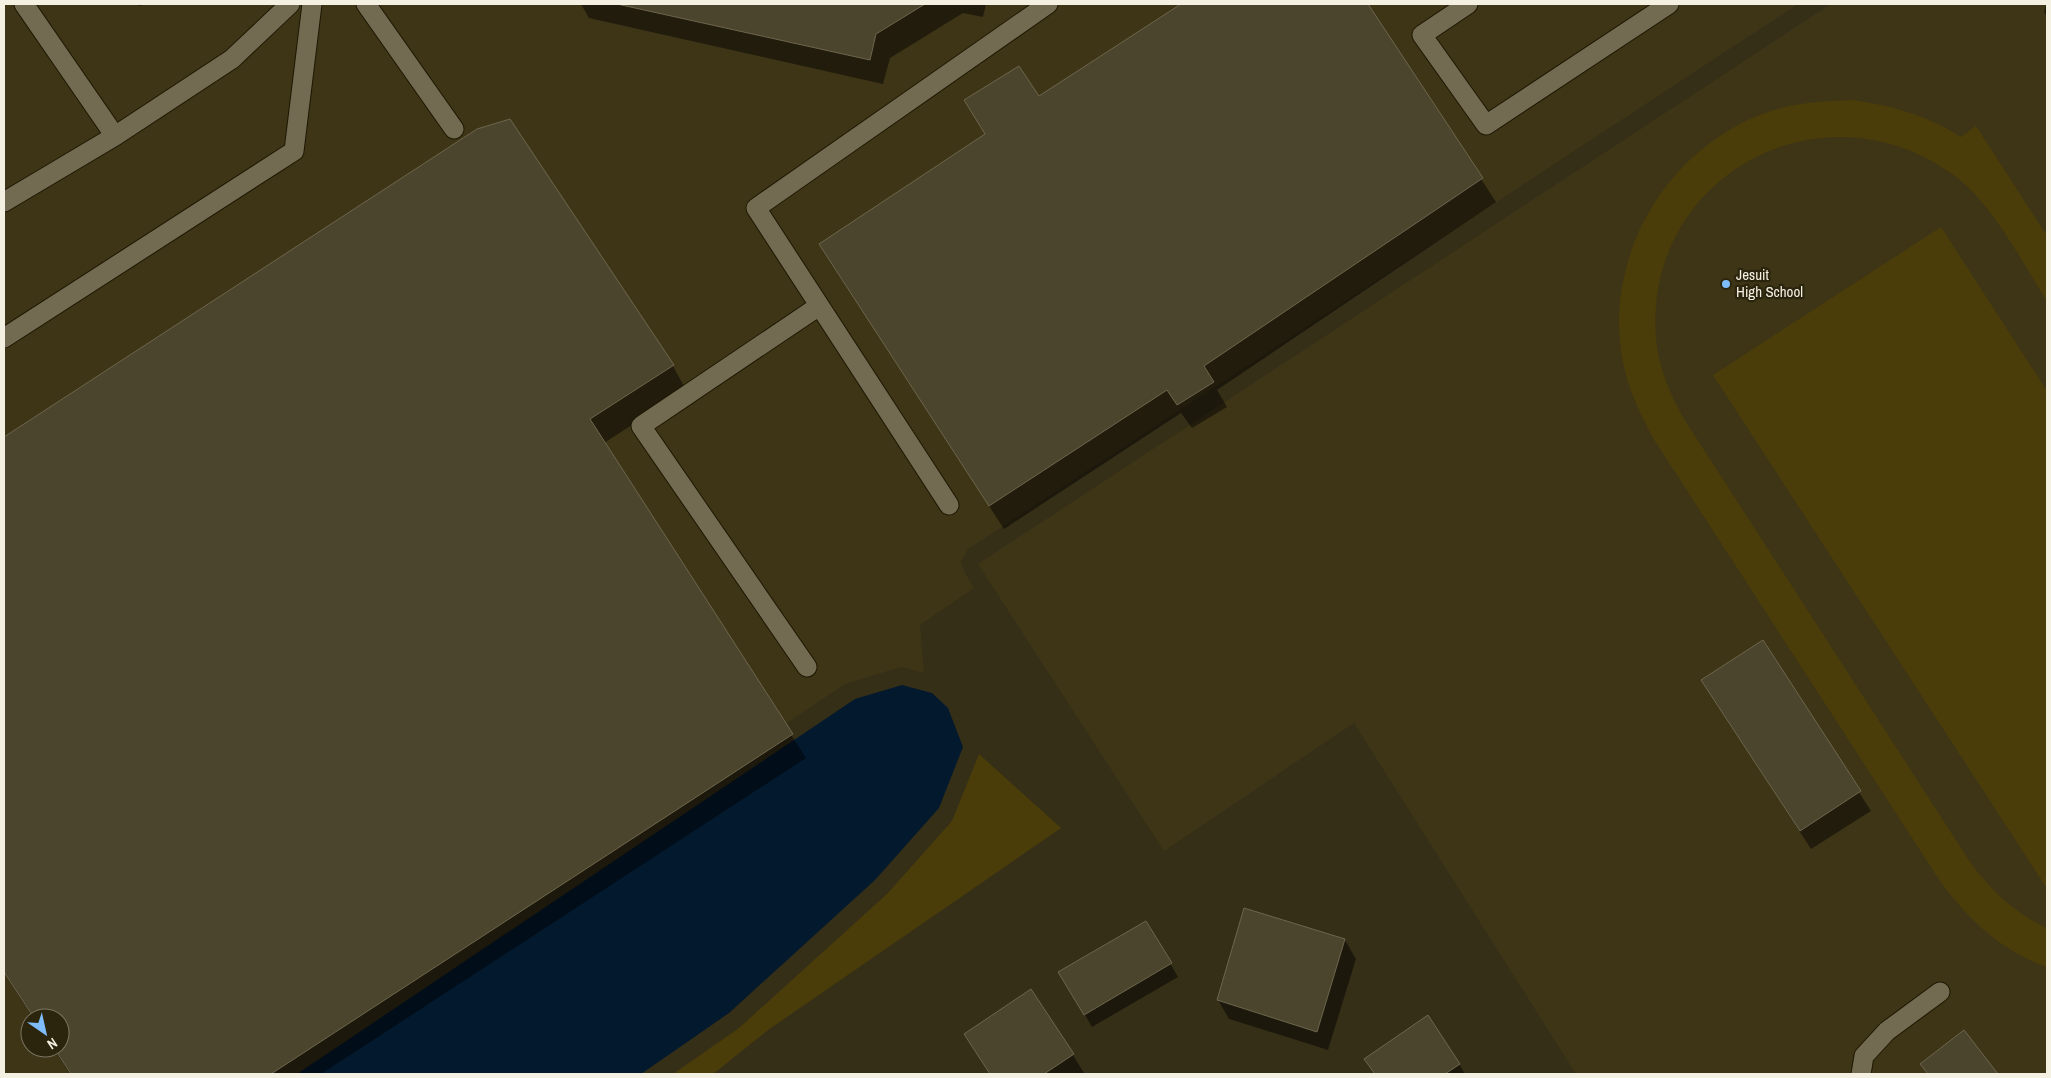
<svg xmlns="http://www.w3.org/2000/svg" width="2051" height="1078" font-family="'Archivo Narrow',sans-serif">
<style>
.built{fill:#3e3517;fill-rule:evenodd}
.green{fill:#4a3d09}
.water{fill:#03192e}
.shadow{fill:#0007}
.building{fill:#4c452e;stroke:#6d664d}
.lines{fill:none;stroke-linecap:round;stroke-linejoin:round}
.service-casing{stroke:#1d1702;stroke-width:21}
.service{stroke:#726b52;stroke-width:19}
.poi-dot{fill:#7fbdfa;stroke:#2b250e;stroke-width:2}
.labels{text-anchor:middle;stroke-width:4.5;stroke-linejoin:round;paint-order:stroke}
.poi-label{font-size:15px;fill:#f4f0e2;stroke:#2b250e;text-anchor:start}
</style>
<rect width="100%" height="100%" fill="#362f18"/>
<path class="built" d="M4 4H1798L968 549 961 562 965 573 974 588 920 625 924 673 901 667 845 684 264 1074H4ZM30 1018H60V1048H30Z
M1831 4H2047V1074H1576L1354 723 1164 851 978 564Z"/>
<path class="green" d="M1853 100C1893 106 1926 115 1961 137L1976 126 2047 236V301C2022 262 1993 205 1956 177 1826 78 1643 174 1656 338 1658 367 1670 394 1684 419L1970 862C1991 890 2014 913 2047 928V967C2001 951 1968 919 1940 881L1653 438C1637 408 1623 377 1620 342 1610 237 1682 133 1785 107 1807 102 1830 101 1853 100Z
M1941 227 2047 391V886L2046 887 1713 375Z
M979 754 1061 828 768 1030 713 1074H673L739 1028 887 894 952 821Z"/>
<path class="water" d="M902 685 932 693 948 708 963 747 939 808 875 880 729 1013 641 1074H297L855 699Z"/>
<path class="shadow" d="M130 4H143L142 6Z
M581 4H986L983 17 963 13 890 58 883 84 589 18Z
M1183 4H1367L1496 202 1217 390 1227 407 1192 428 1181 413 1004 529 820 245Z
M2046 4H2047V17L2044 12Z
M478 130 673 366 686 390 604 443 806 758 321 1074H70L53 1048H60V1018H33L4 973V438Z
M1762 642 1871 811 1811 849 1714 699Z
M1146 922 1178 977 1092 1027 1060 972Z
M1345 940 1356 959 1328 1050 1229 1019 1218 1000Z
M1964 1032 1996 1074H1927L1922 1065Z
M965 1035 1073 1055 1084 1073 990 1074Z
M1366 1059 1459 1064 1465 1074H1375Z"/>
<path class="building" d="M617 4H925L876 34 870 60Z
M1181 4H1368L1483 178 1204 366 1214 382 1177 405 1167 390 989 506 819 244 985 134 964 100 1019 66 1039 96Z
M510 119 674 365 590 419 793 734 271 1074H71L54 1048H60V1018H34L4 972V437L477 129Z
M1763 640 1861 791 1800 831 1701 680Z
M1244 908 1345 939 1317 1032 1217 1000Z
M1146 921 1172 963 1084 1015 1058 972Z
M1031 989 1074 1054 1044 1074H990L964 1034Z
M1428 1015 1460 1064 1445 1074H1375L1364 1059Z
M1964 1030 1998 1074H1928L1920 1064Z"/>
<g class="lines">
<defs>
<path id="service" d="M24 4 115 136
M366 4 454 129
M1468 4 1422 35 1486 125 1669 4
M4 202 115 136 232 59 290 4
M4 338 294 151 312 4
M949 505 756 208 1048 4
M807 667 641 426 819 306
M1861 1074 1864 1056 1887 1031 1940 992"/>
</defs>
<use href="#service" class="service-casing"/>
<use href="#service" class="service"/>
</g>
<circle class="poi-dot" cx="1726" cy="284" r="5"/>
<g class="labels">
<g class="poi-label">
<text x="1736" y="280">Jesuit<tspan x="1736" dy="17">High School</tspan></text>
</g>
</g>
<rect width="2051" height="1078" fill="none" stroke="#f4f0e2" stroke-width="10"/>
<g transform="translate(45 1033) rotate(146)"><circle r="24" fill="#2b250e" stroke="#7b7663"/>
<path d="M0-4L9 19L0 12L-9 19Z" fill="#7fbdfa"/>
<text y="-8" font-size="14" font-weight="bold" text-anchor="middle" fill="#f4f0e2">N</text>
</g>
</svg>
